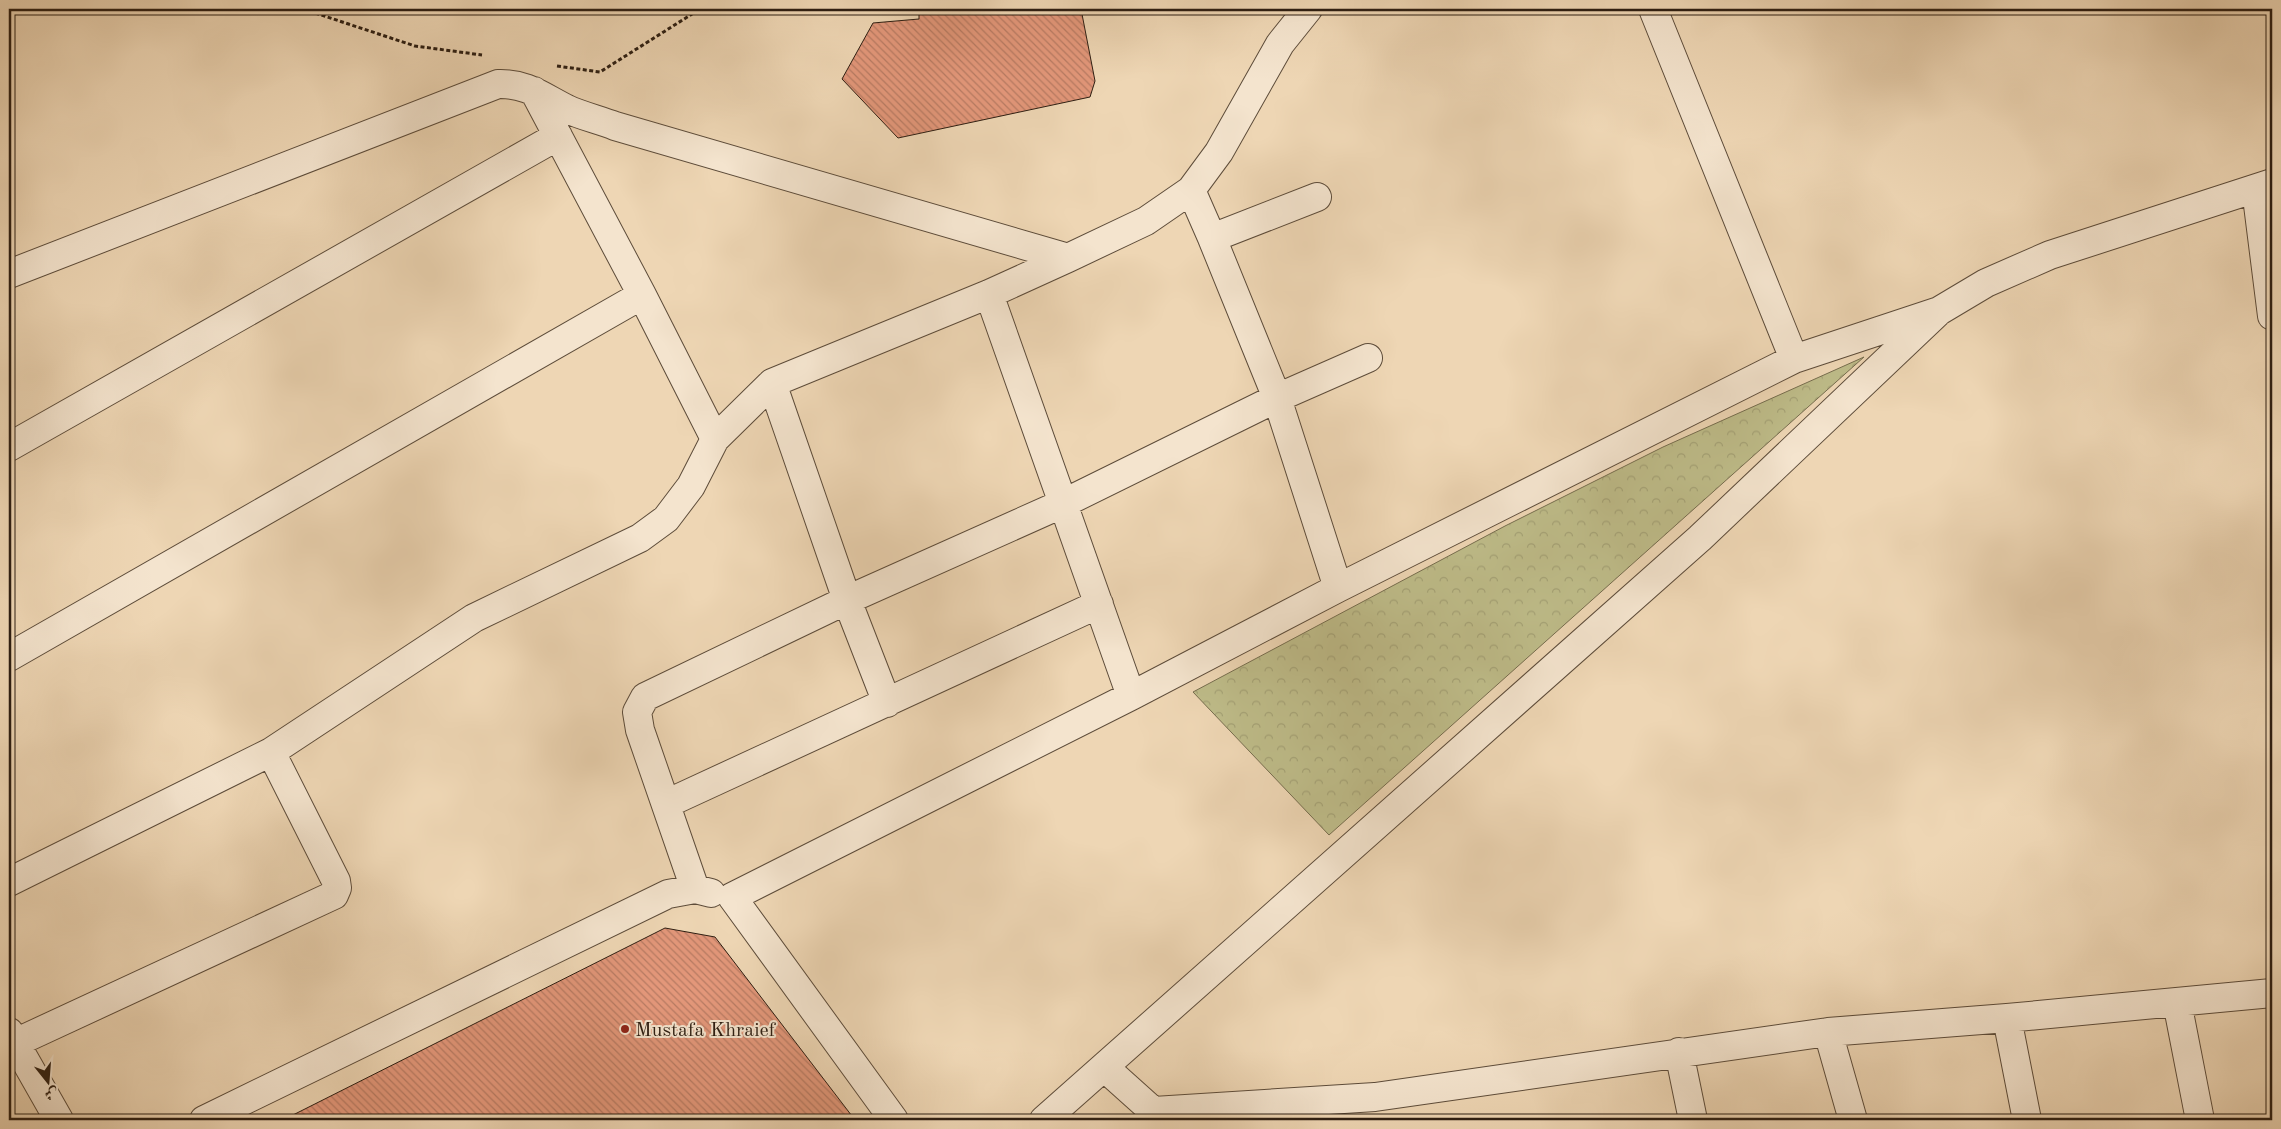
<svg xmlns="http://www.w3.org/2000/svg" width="2281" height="1129" font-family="'Old Standard TT',Amiri,serif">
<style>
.park{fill:url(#park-crowns);stroke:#766d4e}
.building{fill:url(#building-back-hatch);stroke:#2d1e12}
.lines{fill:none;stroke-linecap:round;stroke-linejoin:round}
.street-casing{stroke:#5d4c3a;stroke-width:30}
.path{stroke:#2d1e12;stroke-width:3;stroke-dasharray:4 2.5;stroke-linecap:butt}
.street{stroke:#f4e4ce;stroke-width:28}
.poi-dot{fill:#8f2418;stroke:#f4e4ce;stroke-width:2}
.labels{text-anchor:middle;stroke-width:4;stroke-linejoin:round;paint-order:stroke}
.poi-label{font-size:20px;fill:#2d1e12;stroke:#f4e4ce;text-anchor:start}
</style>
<defs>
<pattern id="park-crowns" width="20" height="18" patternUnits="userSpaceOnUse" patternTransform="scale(1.25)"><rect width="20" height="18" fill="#bebc89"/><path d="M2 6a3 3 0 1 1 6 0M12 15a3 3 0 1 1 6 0" fill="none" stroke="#a4a175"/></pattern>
<pattern id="building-back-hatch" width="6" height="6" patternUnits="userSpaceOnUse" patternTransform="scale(1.25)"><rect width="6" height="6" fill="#e3977a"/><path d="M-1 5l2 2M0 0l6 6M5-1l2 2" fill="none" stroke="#b87b63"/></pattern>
</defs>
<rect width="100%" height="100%" fill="#eed6b4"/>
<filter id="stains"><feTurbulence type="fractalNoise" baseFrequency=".004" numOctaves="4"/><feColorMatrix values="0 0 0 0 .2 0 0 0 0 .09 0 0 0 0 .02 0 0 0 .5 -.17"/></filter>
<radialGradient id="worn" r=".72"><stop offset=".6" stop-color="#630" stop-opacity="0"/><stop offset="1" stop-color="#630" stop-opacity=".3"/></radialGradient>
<path class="park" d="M1864 357 1329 835 1193 692 1505 526 1663 447Z"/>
<path class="building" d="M919 9H1081L1095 81 1090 97 898 138 842 79 873 23 919 19Z
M665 928 715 937 855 1120H283Z"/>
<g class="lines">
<defs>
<path id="street" d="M1653 9 1794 359
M2256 189 2272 316
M1191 190 1212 238 1277 398 1338 588
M1212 238 1317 197
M9 274 498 84C526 83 543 97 567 109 582 116 600 120 615 126L1068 258
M989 294 1131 696
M642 295 715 439
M772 383 847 600 887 703
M9 447 558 136
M9 657 642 295 534 91
M666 804 1099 604
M9 882 271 752 474 618 640 538 666 519 691 486 715 439 772 383 989 294 1068 258 1146 221 1191 190 1219 152 1280 44 1308 9
M695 889 640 730 637 712 645 697 847 600 1064 503 1277 398 1368 358
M2177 1002 2200 1120
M2007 1018 2027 1120
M9 1032 59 1120
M1828 1032 1853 1120
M15 1043 334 895 337 888 336 881 271 752
M1679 1052 1693 1120
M1104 1067 1163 1120
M1154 1111 1375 1097 1828 1032 2007 1018 2272 993
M204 1120 668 894 695 889 711 893
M894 1120 732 897 1131 696 1338 588 1794 359 1939 311
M1044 1120 1700 538 1939 311 1986 283 2050 255 2272 183"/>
</defs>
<use href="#street" class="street-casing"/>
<path class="path" d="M303 9 415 46 482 55
M557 66 600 72 700 9"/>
<use href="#street" class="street"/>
</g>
<circle class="poi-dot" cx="625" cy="1029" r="5"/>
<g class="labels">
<g class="poi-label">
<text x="635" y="1036">Mustafa Khraief</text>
</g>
</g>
<rect width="2281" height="1129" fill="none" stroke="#eed6b4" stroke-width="30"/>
<rect x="10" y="10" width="2261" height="1109" fill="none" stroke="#2d1e12" stroke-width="2.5"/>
<rect x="15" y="15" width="2251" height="1099" fill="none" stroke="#2d1e12"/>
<g transform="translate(48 1082) rotate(163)" stroke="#f4e4ce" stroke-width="4" paint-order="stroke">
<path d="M0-4L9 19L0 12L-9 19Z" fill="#2d1e12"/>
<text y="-8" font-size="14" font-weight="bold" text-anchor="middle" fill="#2d1e12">ش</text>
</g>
<rect width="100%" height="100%" filter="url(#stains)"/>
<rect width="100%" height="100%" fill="url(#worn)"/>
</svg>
